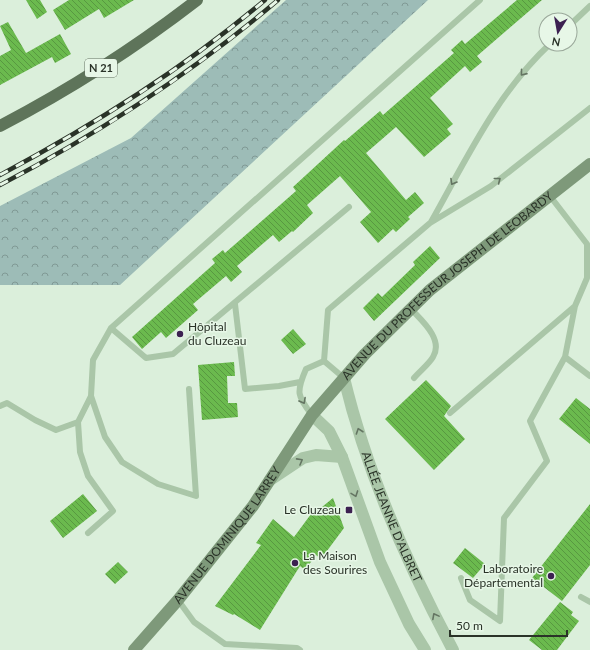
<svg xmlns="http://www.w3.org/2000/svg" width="590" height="650" font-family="Lato,sans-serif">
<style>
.forest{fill:url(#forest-crowns)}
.building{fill:url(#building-back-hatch)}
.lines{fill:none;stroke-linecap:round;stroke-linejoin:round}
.lane{stroke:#aac6a8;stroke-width:6}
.street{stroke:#aac6a8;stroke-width:12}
.secondary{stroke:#7e997a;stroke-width:12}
.primary{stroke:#5e745a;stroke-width:12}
.rail-casing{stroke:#2a3328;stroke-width:4.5}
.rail{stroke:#e7f7e7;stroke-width:3;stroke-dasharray:9;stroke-linecap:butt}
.oneway{stroke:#647562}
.poi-dot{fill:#3c2151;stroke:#e7f7e7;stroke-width:1.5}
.labels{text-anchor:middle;stroke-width:3;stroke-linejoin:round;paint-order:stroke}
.shield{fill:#e7f7e7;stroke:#636e61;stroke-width:1}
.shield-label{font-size:11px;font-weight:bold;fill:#2a3328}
.street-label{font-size:12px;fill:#2a3328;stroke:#e7f7e7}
.poi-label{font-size:12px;fill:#2a3328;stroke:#e7f7e7;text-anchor:start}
</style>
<defs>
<pattern id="forest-crowns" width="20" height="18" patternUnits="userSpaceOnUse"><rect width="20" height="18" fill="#9dbcb7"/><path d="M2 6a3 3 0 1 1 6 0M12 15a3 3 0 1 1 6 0" fill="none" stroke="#809995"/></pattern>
<pattern id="building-back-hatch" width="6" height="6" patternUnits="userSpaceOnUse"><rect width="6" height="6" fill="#6bba4e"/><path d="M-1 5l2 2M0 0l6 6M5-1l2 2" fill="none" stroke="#589841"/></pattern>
</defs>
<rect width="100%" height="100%" fill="#dbefdb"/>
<path class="forest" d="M286 0H428L120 285H0V206L131 138Z"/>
<path class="building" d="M26 0H40L47 12 37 19Z
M69 0H134L104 18 99 9 65 30 53 10Z
M517 0H542L477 56 482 62 470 72 465 66 430 98 453 124 447 129 451 134 424 157 396 127 366 153 406 200 415 192 424 203 408 217 410 219 396 232 393 229 378 243 360 222 371 212 340 176 307 205 313 213 293 232 292 231 279 242 273 235 237 266 242 272 231 282 226 276 193 304 198 310 166 338 161 332 142 349 132 337 215 263 212 259 223 250 225 253 296 191 293 187 344 140 345 141 380 111 383 115 454 53 451 50 462 40 465 44Z
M8 22 26 53 60 34 71 54 55 63 52 57 0 85V56L11 50 0 26Z
M430 246 440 258 374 321 363 308 378 293 382 297 415 265 413 262Z
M293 329 306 344 293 354 281 340Z
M234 362 235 376H227L228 403H237L238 417 202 420 198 365Z
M426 380 451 406 444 416 465 439 434 470 385 419Z
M576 398 590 409V444L559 419Z
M83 494 97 511 63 538 50 521Z
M333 498 344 528 321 559 316 555 305 570 300 566 260 630 234 614 233 615 215 606 261 545 256 543 273 519 294 537 314 510 322 507Z
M590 504V565L562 601 532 578Z
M465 548 485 564 473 578 453 563Z
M118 562 128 572 115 584 105 574Z
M560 602 573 612 571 615 579 621 557 650H542L529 640Z"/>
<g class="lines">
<path class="lane" d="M570 25 590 6
M550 196 587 244V278L575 306 565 357 590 376
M431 222C466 160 497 93 550 44
M235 304 245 389 279 386 300 382
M411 309C421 320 444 339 433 357 429 364 420 371 414 378
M111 328 146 358 173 354 349 207
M324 361 328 310 430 223 491 186 590 108
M189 389 196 496 158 484 122 462 105 437 91 396 93 360 111 328 480 0
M0 406 7 403 35 420 56 430 78 422
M450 413 575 306
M312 415C297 396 296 392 306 369L324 361 344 378
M88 533 113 511 88 476 80 452 78 422 91 396
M461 578 470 600 500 621 504 518 547 461 530 421 565 357
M581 597 590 602
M178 600 194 622 225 644 297 648 300 650"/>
<g class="street">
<path id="s1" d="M344 378C367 474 407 564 453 650"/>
<path d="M312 415 329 431 342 457 380 562 409 624 425 650"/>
<path d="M270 480 303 458 316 455 342 457"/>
</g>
<path class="secondary" id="s2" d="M134 650 178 600 253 506 312 415 365 354 430 290 590 164"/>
<path class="primary" d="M0 126C69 90 135 48 197 0"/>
<defs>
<path id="rail" d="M0 175C94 125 183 69 265 0
M0 185C101 132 191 74 278 0"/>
</defs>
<use href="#rail" class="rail-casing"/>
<use href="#rail" class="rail"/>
</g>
<defs><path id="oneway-chevron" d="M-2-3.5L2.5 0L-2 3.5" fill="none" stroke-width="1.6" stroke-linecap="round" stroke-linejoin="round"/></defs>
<g class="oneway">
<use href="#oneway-chevron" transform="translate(523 73) rotate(129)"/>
<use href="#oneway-chevron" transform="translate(498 180) rotate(-38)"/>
<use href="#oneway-chevron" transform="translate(453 182) rotate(120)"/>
<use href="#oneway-chevron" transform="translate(303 401) rotate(61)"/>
<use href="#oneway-chevron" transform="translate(359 431) rotate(-109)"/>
<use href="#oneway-chevron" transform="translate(300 461) rotate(-29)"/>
<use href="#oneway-chevron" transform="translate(355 494) rotate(70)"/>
<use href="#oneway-chevron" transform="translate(435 616) rotate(-118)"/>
</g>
<g class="poi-dot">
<circle cx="180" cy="334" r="4"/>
<rect x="345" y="506" width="8" height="8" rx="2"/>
<circle cx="295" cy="563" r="4"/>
<circle cx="551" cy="576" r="4"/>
</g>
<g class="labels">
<rect class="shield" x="85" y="59" width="32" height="18" rx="3"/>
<g class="shield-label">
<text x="101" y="72">N 21</text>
</g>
<g class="street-label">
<text dy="4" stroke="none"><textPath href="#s2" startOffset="483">AVENUE DU PROFESSEUR JOSEPH DE LEOBARDY</textPath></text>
<text dy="4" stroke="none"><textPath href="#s1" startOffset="147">ALLÉE JEANNE D'ALBRET</textPath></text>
<text dy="4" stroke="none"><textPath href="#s2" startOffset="148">AVENUE DOMINIQUE LARREY</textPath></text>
</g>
<g class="poi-label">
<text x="188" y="331">Hôpital<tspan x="188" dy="14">du Cluzeau</tspan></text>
<text x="341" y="514" text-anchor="end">Le Cluzeau</text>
<text x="303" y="560">La Maison<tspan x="303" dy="14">des Sourires</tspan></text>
<text x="543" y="573" text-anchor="end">Laboratoire<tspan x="543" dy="14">Départemental</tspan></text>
</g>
</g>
<g transform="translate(558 32) rotate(191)"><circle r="19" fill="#e7f7e7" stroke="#9ba99b"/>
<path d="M0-3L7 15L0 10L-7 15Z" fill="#3c2151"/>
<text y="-6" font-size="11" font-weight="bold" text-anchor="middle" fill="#2a3328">N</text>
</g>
<path d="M450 630v6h117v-6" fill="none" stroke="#2a3328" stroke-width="2"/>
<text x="456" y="630" font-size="12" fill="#2a3328" stroke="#e7f7e7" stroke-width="3" paint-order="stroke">50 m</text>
</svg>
